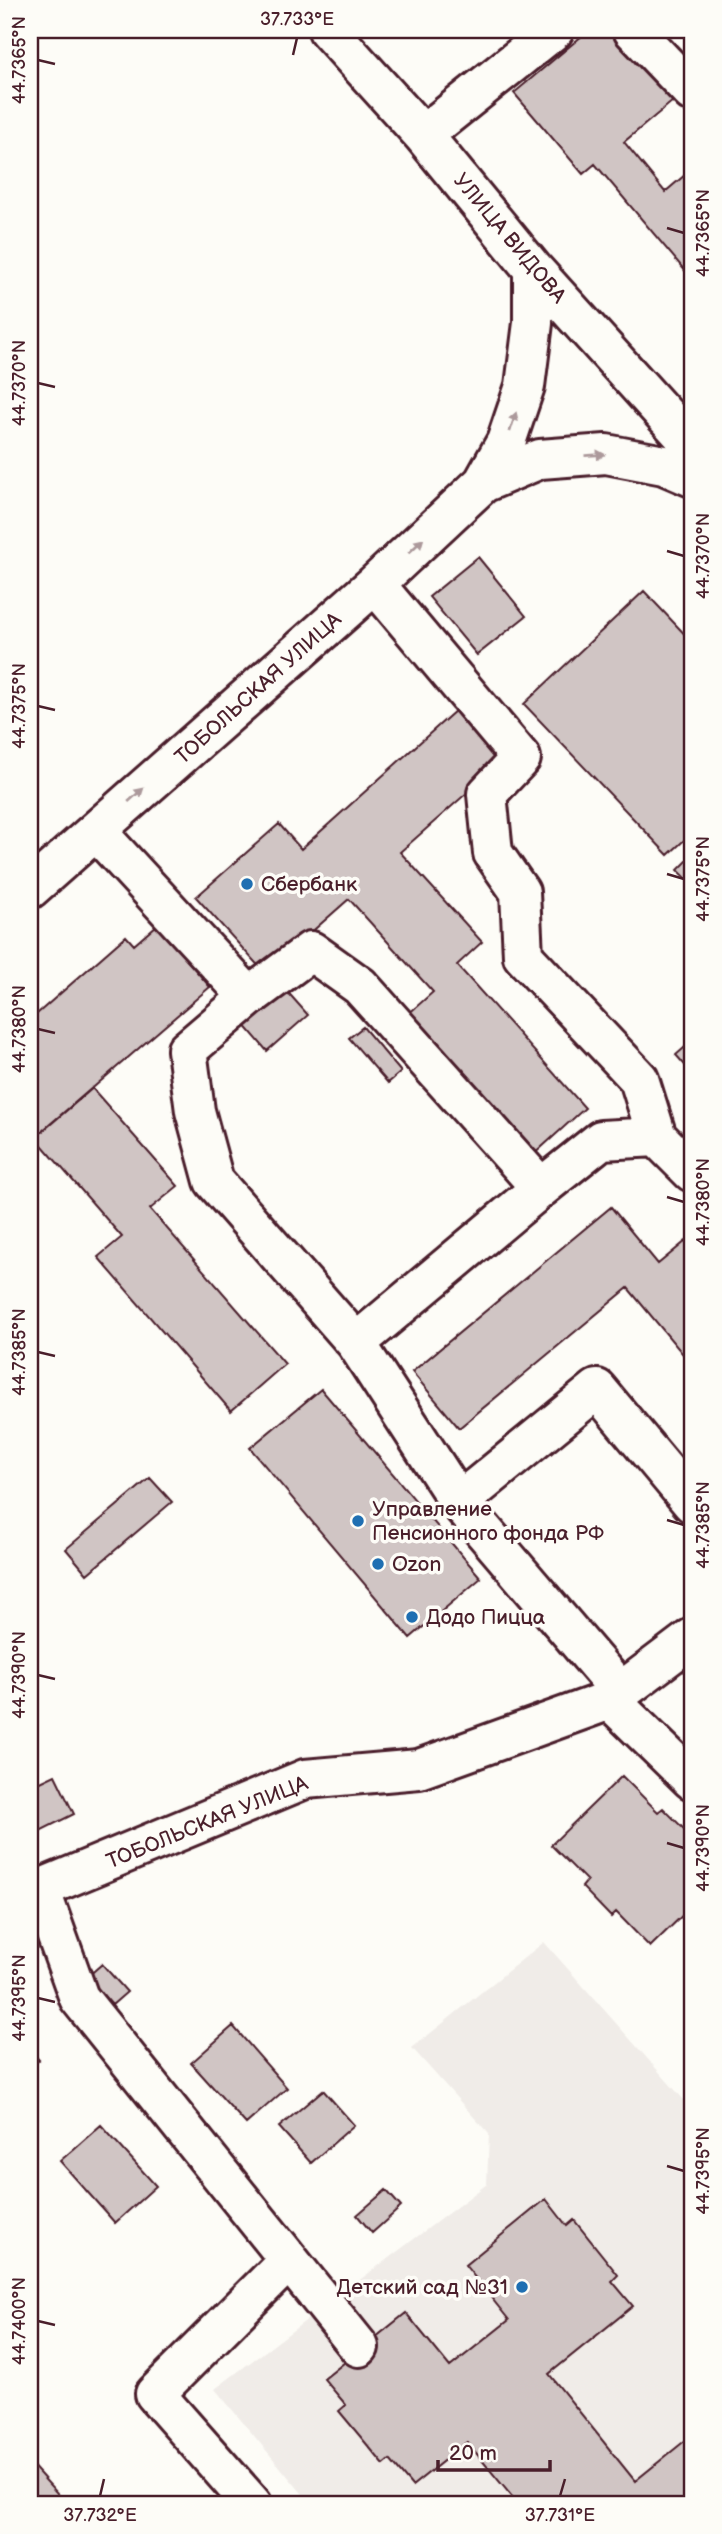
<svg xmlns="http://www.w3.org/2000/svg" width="722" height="2534" font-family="'Balsamiq Sans',sans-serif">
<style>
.built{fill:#f0ece8}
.building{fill:#d0c5c4;stroke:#4a1f2b;stroke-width:2}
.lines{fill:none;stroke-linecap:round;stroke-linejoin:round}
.minor-casing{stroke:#4a1f2b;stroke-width:44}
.minor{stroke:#fdfcf7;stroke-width:38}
.oneway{fill:#ac999b}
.ticks{fill:none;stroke:#4a1f2b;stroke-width:2.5}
.poi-dot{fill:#1f6fb2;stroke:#fdfcf7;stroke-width:2.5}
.labels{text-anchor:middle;stroke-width:7;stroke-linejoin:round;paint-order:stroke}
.street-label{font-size:21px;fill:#4a1f2b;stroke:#fdfcf7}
.poi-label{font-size:21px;fill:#4a1f2b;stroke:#fdfcf7;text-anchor:start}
.neatline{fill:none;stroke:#4a1f2b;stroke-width:2.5}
.ticks-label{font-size:18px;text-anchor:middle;fill:#4a1f2b}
</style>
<rect width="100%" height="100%" fill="#fdfcf7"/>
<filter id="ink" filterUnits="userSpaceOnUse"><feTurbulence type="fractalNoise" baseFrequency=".0143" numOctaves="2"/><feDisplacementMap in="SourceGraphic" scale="14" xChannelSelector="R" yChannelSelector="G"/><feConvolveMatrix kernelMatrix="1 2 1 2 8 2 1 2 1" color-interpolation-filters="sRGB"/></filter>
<g filter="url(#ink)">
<path class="built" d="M544 1942 692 2109V2504H311L215 2389 487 2184 489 2134 412 2048Z"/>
<path class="building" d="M589 30H612L673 101 624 142 665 192 692 169V279L595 164 583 174 514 93Z
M478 557 526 616 477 655 429 597Z
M644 591 692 642V833L668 855 524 704Z
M456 710 502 762 400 852 482 942 457 965 585 1108 532 1156 406 1016 433 992 349 899 265 973 196 897 279 824 301 849Z
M692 856V884L678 870Z
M157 925 210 987 30 1142V1020L126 936 134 945Z
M284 988 308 1015 267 1051 243 1023Z
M363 1027 401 1072 388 1083 349 1038Z
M692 1041V1073L676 1055Z
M92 1088 178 1186 150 1209 285 1364 231 1411 98 1257 122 1237 35 1137Z
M611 1207 658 1264 686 1241 692 1249V1365L628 1288 459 1428 412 1372Z
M321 1389 481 1578 410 1638 250 1448Z
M150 1478 172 1502 87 1574 66 1549Z
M55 1775 74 1814 30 1836V1787Z
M622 1776 658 1812 663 1808 692 1837 687 1842 692 1847V1906L650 1947 616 1912 611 1917 582 1887 587 1881 551 1845Z
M102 1964 127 1992 112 2005 87 1977Z
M233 2026 287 2088 246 2124 191 2063Z
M30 2050 39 2060 30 2068Z
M323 2090 354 2125 311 2163 279 2127Z
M101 2125 156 2186 115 2223 60 2161Z
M386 2190 401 2207 372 2233 357 2215Z
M546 2199 567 2226 574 2220 618 2275 612 2281 633 2306 549 2374 635 2481 692 2435V2504H518L467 2442 412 2486 390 2460 384 2465 339 2411 346 2405 324 2379 406 2313 450 2367 509 2320 465 2265Z
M30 2463 67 2504H30Z"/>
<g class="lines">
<defs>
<path id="minor" d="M328 30 423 135 533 269 692 445
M633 30 692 92
M423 135 554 30
M483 483 540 459 606 454 664 465 692 477
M375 584 521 758 487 794 493 853 520 892 523 956 639 1079 657 1137 692 1172
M96 831 249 997 311 951 360 986 541 1188 601 1140 657 1137
M30 889 375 584 483 483 506 442 525 386 533 323V269
M249 997 187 1050 195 1111 214 1181 356 1343 541 1188
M356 1343 459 1502
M621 1692 459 1502 597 1389 692 1503
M610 1700 692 1780
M40 1889 79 1998 359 2347
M30 1893 305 1779 419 1769 610 1700 692 1638
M252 2504 155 2394 289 2260"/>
</defs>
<use href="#minor" class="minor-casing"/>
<use href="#minor" class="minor"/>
</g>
<defs><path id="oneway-solid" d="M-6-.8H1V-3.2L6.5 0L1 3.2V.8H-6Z" transform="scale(1.75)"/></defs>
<g class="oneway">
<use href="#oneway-solid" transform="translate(513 422) rotate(-72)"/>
<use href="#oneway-solid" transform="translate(595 455) rotate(-3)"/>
<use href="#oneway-solid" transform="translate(416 546) rotate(-43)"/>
<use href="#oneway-solid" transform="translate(136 795) rotate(-42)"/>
</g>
</g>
<path class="ticks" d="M293 55 297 38M38 60 55 64M667 228 684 233M38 383 55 387M667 551 684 556M38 706 55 710M667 874 684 879M38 1029 55 1033M667 1197 684 1202M38 1352 55 1356M667 1520 684 1525M38 1675 55 1679M667 1843 684 1848M38 1998 55 2002M667 2166 684 2171M38 2321 55 2325M100 2496 104 2479M560 2496 565 2479"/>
<g class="poi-dot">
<circle cx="247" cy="884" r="7"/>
<circle cx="358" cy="1521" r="7"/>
<circle cx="378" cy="1564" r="7"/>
<circle cx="412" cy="1617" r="7"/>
<circle cx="522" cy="2287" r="7"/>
</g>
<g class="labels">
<g class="street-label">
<text transform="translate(510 238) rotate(50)" y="7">УЛИЦА ВИДОВА</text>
<text transform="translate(258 688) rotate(-42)" y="7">ТОБОЛЬСКАЯ УЛИЦА</text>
<text transform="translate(207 1822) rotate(-22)" y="7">ТОБОЛЬСКАЯ УЛИЦА</text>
</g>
<g class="poi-label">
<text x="261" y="891">Сбербанк</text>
<text x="372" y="1516">Управление<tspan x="372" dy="24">Пенсионного фонда РФ</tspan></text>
<text x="392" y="1571">Ozon</text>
<text x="426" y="1624">Додо Пицца</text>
<text x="508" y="2294" text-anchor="end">Детский сад №31</text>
</g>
</g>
<rect width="722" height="2534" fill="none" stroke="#fdfcf7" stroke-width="77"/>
<path d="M438 2460v10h112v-10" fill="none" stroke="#4a1f2b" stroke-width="3.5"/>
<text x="449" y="2460" font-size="21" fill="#4a1f2b" stroke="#fdfcf7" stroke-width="5" paint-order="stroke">20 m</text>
<rect x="38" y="38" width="646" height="2458" class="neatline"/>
<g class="ticks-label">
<text x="297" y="25">37.733°E</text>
<text transform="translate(19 60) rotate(-90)" y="6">44.7365°N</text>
<text transform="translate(703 233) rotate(-90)" y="6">44.7365°N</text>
<text transform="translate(19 383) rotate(-90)" y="6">44.7370°N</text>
<text transform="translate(703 556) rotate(-90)" y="6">44.7370°N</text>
<text transform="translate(19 706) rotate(-90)" y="6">44.7375°N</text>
<text transform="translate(703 879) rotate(-90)" y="6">44.7375°N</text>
<text transform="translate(19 1029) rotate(-90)" y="6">44.7380°N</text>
<text transform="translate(703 1202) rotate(-90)" y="6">44.7380°N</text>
<text transform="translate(19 1352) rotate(-90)" y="6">44.7385°N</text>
<text transform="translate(703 1525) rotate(-90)" y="6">44.7385°N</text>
<text transform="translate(19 1675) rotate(-90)" y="6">44.7390°N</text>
<text transform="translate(703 1848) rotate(-90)" y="6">44.7390°N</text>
<text transform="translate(19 1998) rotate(-90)" y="6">44.7395°N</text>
<text transform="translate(703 2171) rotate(-90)" y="6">44.7395°N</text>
<text transform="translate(19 2321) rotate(-90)" y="6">44.7400°N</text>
<text x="100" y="2521">37.732°E</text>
<text x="560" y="2521">37.731°E</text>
</g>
</svg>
